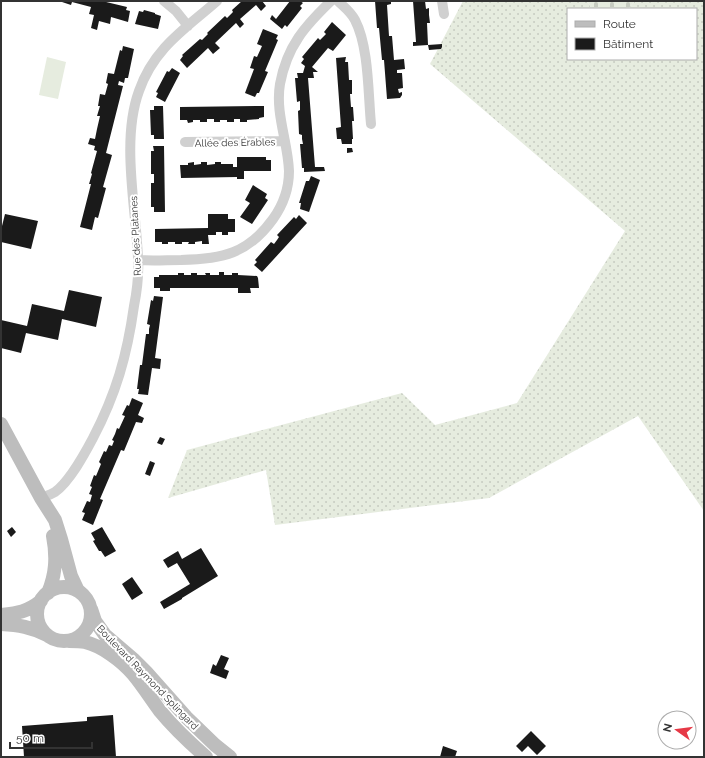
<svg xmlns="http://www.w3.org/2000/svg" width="705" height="758" font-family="Raleway,sans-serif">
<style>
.grass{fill:url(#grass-dots)}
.cemetery{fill:url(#cemetery-stones)}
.garden{fill:#e6ecdf}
.building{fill:#1a1a1a}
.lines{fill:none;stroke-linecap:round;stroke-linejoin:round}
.minor{stroke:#d0d0d0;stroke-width:10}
.secondary{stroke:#bdbdbd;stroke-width:14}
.labels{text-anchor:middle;stroke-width:4;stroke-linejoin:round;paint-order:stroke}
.street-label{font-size:10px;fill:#333;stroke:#fff}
</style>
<defs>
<pattern id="grass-dots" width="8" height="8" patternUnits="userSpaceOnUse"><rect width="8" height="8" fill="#e6ecdf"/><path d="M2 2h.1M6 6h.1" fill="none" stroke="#c6cbc0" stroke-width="1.8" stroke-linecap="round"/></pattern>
<pattern id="cemetery-stones" width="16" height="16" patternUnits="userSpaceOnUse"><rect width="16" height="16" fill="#e6ecdf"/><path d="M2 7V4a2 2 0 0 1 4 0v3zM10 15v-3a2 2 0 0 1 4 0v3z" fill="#c6cbc0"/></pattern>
</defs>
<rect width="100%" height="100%" fill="#fff"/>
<path class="grass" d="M463 1H587L592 9H568V59H696V9H628L635 1H704V511L638 416 489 498 275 525 266 470 168 498 187 450 402 393 435 425 517 403 625 231 430 64Z"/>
<path class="cemetery" d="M587 1H635L628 9H592Z"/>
<path class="garden" d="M47 57 66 62 58 99 39 95Z"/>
<path class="building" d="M62 1H102L127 7 126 10 130 11 128 22 111 17 110 24 99 21 97 30 91 28 94 15 89 14 91 7 72 2 71 5 62 2Z
M242 1H262L266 6 261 11 256 5 240 19 244 24 240 28 236 23 215 43 220 48 213 54 208 48 187 68 180 60 183 56 182 55 200 39 202 40 208 34 207 33 225 16 227 18 233 12 232 10Z
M290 1H300L303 3 300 6 302 8 287 27 285 25 282 29 270 19 272 15 276 19Z
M375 1H391V4L387 5 389 36H392L394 60 404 59 405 69 397 70V73H402L403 88 398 89 399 93 402 92V95L400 98 387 99 384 60H382L379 28H377Z
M413 1H425L426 9 429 8V15L430 23H427L428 45 442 44V47L441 49 429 50 428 45 413 46V42H416Z
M144 10 155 13V14L161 16 158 29 135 24 139 11 143 12Z
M332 22 346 35 333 51 328 48 312 67 318 72H313L314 78H308L315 167H324L325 171 304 172V168H302L300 144H303L302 139V135L299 134 298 111 300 110V101L297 102 295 78H298L297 73H303L305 66 301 63 304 59 302 57 318 38 320 40 326 34 324 32Z
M263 29 278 35 276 39 278 40 265 71 268 72 259 93H257L255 97 245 93 254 69 250 68 254 56 257 57 262 46 257 44Z
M123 46 134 49 128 78H125L124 83 119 81 118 85 123 86 106 153 112 155 103 187 106 188 98 218 95 217 92 230 80 227 91 184H89L92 174 91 173 97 151 94 150 95 146 88 144 90 138 95 139 97 129 100 116H97L100 106H98L100 94 105 95 108 84 106 83 108 73 114 74 120 50 122 51Z
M346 57 345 62H348L349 80H352V94H350L351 107H353L354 121H352L353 139H352V144H342L341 139H337L336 128 341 127 336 58Z
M172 68 180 73 165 102 156 97 158 93 156 92 167 71 169 72Z
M154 106H163L164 139H154V135H151L150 110H154Z
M264 106V117L259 118V119L247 120V122H240V119H234V122H227V120H220V122H214V119H207V122H200V120H193V122L188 123 187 120H180V107Z
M153 146H164L165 212H154V207H151V183H154V174H151V151H154Z
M347 148H352L353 152 347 153Z
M237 157H266V160H271V171H244V179H237V177L181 178 180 165H188V163L194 162V165L201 164V162H207V165L215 164V162H221V164H233V167H237Z
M311 176 320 180 309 212 300 209 301 203H299L306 181H309Z
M253 185 267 194 265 198 268 200 252 224 240 217 250 203 245 200Z
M5 214 38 221 31 249 1 242V230Z
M208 214H228V219H235V232H228V235H222V232H216V235H208L209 244H202V241L195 242V244H188L189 242H182V244H175V242H168V244H162V242H155V229L208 228Z
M299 215 307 223 262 272 254 265 257 262 255 260 271 242 274 244 277 240 279 237 277 235 294 217 296 219Z
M219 272H224V275H232V273H238V275L257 276 258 278 259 288H250L251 293H238V288H170V291H160V288H154V277H159V275H178V273H184V275H191V273H197V275H206L205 273H210V275H219Z
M69 290 102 297 96 327 62 319 58 340 26 333 21 353 1 348V320L27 326 32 304 64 311Z
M154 296 163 297 155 358 161 359 160 369 152 368 148 395 138 394 139 389H137L140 365H142L146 334H149V329L150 325 147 324 151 300 153 301Z
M132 398 143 403 138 415 144 418 142 423 136 422 124 451 121 450 100 499 103 500 93 525 82 520 85 513 82 512 87 501 90 502 92 495 89 494 92 487 90 486 94 475 96 476 101 464 99 462 104 451 106 452 109 445 112 446 114 441 112 440 115 434 117 428 119 429 125 416 122 415 127 405 129 406Z
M160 437 165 439 162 445 157 443Z
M150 461 155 463 150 476 145 474Z
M12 527 16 532 11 537 7 531Z
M102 527 116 551 105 557 101 551H99L93 541 95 540 91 533Z
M201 548 218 576 182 598V599L164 609 160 602 190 584 177 563 168 568 163 560 178 551 182 559Z
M132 577 143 593 132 600 122 584Z
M221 655 229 658 224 669 229 671 226 679 210 673 213 664 216 666Z
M113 715 116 757H24L22 726 87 721V717Z
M531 731 546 746 537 755 528 746 522 752 516 746Z
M443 746 457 751 455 757H440Z"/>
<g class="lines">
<path class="minor" d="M164 1 176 11 188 26
M338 1C344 7 351 12 355 20 369 47 368 93 371 124
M442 1 444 14
M185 142 285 141
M139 260C153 261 167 260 181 260 222 259 248 254 273 219 283 205 289 188 289 171 288 142 275 113 280 84 287 46 305 26 331 1
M41 498C46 496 50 495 55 492 70 481 84 455 93 438 116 394 127 356 134 306 137 291 139 274 138 258 136 207 121 140 139 91 154 48 185 29 217 1"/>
<path class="secondary" d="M1 424 41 498 55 520 61 539 71 576 78 591
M37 614a27 27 0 1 1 54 0a27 27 0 1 1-54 0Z
M48 593C56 574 57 557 53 536
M91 609 95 621 105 635 133 659 146 672 186 717 215 745 230 757
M1 615C18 613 27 612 41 601
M1 624C19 625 31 627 47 635
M69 641C75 641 80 641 85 642 102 646 122 661 133 674 143 686 151 699 160 711 174 728 190 743 206 757"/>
</g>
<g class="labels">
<g class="street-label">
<text transform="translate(235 142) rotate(-1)" y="4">Allée des Érables</text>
<text transform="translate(135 236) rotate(-93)" y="4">Rue des Platanes</text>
<text transform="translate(148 677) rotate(46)" y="4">Boulevard Raymond Splingard</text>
</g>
</g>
<rect width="705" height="758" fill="none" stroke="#333333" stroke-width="4"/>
<rect x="567" y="8" width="130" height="52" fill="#ffffff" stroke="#adadad"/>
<rect x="575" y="21" width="20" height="6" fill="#bdbdbd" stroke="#adadad"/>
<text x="603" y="28" font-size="12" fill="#333333">Route</text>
<rect x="575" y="38" width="20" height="12" fill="#1a1a1a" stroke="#adadad"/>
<text x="603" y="48" font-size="12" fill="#333333">Bâtiment</text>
<g transform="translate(677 730) rotate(284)"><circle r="19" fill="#ffffff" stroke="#adadad"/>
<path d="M0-3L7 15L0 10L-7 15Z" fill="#e63946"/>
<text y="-6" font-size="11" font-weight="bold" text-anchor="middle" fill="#333333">N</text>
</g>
<path d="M10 742v6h82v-6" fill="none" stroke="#333333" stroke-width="2"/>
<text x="16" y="742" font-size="12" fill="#333333" stroke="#ffffff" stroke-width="3" paint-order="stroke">50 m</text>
</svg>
